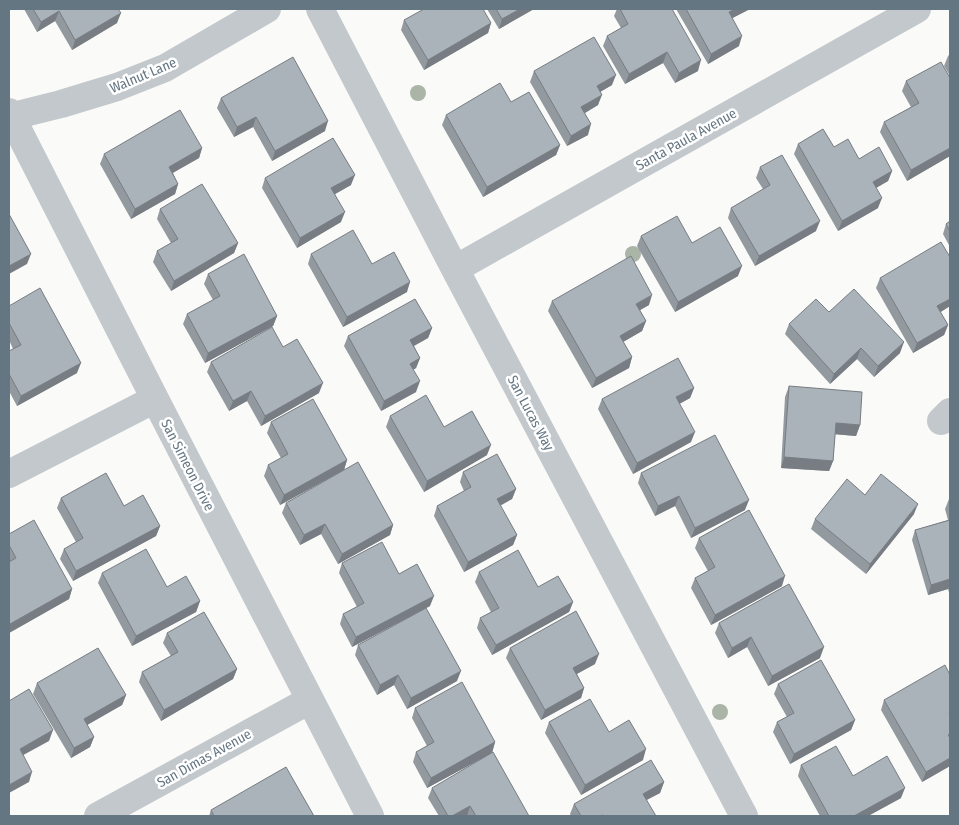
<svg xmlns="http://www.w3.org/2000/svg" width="959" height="825" font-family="'Fira Sans Condensed',sans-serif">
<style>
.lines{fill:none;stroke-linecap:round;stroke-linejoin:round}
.minor{stroke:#c3c8cc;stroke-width:28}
.tree{fill:#aab4a7}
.wall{fill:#929a9f}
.shaded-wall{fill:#777d82}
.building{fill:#aab3b9;stroke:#777d82}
.labels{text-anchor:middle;stroke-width:5;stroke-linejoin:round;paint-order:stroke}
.street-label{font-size:14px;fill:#657683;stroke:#fff}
</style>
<rect width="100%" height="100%" fill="#fafaf8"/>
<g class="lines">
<path class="minor" d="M320 9 455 269 744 816
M9 112 155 399 370 816
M9 117 61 104 117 87 165 68 267 9
M455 269 917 9
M941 421 950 412
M9 474 155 399
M98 816 310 700"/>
</g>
<g class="tree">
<circle cx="418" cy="93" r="8"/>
<circle cx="633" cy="254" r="8"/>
<circle cx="720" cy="712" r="8"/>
</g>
<path class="wall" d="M24 9H118L117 23 72 50 55 21 37 32Z
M487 9H534L499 29Z
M617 9H672L698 71 675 83 663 63 625 84 603 46 607 36 621 28 614 16Z
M676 9H750L732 18 739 46 708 64Z
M404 20 491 23 488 33 424 70 401 30Z
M950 54V76L944 66 948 56Z
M534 71 612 85 600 92 598 105 585 113 588 135 567 146 530 82Z
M950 78V156L907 181 880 132 884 122 911 107 902 91 906 81Z
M221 98 325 131 272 161 253 127 234 137 217 108Z
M511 102 560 145 556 155 483 197 442 125 446 115Z
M798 144 834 147 859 159 892 171 888 181 876 188 878 208 838 231 794 154Z
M202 148 199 158 173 173 178 184 175 194 131 219 100 164 104 154Z
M760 167 816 231 755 266 728 218 731 208 763 189 756 178Z
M265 178 351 185 335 194 341 222 297 248 262 188Z
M160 209 238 243 234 253 171 291 153 262 157 251 171 243 157 219Z
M950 221V247L943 234 946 224Z
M641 236 692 243 738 276 675 312 637 246Z
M311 254 372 264 407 292 343 327 308 264Z
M950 257V306L940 312 948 325 944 335 913 353 876 288 880 278Z
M208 274 277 316 273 326 205 363 183 324 187 314 213 300 204 284Z
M552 301 649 305 640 310 646 321 642 331 623 342 632 357 629 368 592 388 548 311Z
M9 306 77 373 17 406 9 391V351L13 349 9 340Z
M829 312 900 353 874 377 857 359 830 384 785 334 789 324Z
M432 328 428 338 414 346 420 358 416 368 413 370 416 392 381 411 344 346 348 336Z
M283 347 319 393 261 426 247 401 229 411 207 372 211 362Z
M789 386 860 425 856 436 835 434 833 461 829 471 781 468 785 397Z
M694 388 690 398 679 404 691 442 633 474 598 409 602 399Z
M390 416 444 427 487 455 424 492 386 427Z
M271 422 347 460 344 470 280 505 264 476 268 465 281 458 267 433Z
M463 472 516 489 512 499 500 506 517 535 513 545 464 572 434 516 437 506 464 491 460 482Z
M641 473 745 510 691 538 675 506 655 516 638 483Z
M865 495 914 514 866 574 811 529 815 519Z
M61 498 124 506 160 526 156 536 73 581 60 559 64 549 76 542 57 508Z
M949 499H950V596L948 589 928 595 912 540 915 530 948 520 945 509Z
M286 503 393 525 390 535 338 564 321 534 300 545 282 513Z
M9 534 72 589 69 599 9 633Z
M699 538 782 586 711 625 691 588 695 578 708 571 695 548Z
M342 563 399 574 430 606 352 647 340 624 343 614 357 607 339 573Z
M479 572 573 602 569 612 492 655 477 628 480 618 491 612 475 582Z
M102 573 167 587 200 601 196 612 132 646 98 583Z
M719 623 820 658 768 686 747 647 728 658 715 633Z
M167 633 237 669 233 679 161 721 139 682 142 672 171 656 163 643Z
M358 645 457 681 407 709 394 685 377 695 355 655Z
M510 648 595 664 577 674 584 688 581 698 541 720 506 658Z
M950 675V766L922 782 881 710 884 700Z
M37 683 126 695 122 705 87 725 94 737 90 747 71 758 33 694Z
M778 684 855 720 851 730 790 764 773 732 777 722 787 717 774 694Z
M415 708 495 742 492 753 427 788 413 762 416 752 427 746 412 718Z
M549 722 609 732 643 760 581 795 545 733Z
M801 765 853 776 901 798 868 816H820L798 776Z
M664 782 660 793 646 800 656 816H571L570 814 574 804Z
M432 788 529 816H439L428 798Z
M211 810 314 816H209Z"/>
<path class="shaded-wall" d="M520 9H534L499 29 502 19Z
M735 9H750L725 22 729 12Z
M59 11 55 21 37 32 41 22Z
M121 13 117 23 72 50 75 40Z
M491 23 488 33 424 70 428 60Z
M742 36 739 46 708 64 711 54Z
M667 52 663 63 625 84 629 74Z
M701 60 698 71 675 83 679 73Z
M616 75 612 85 593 96 597 86Z
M602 95 598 105 578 117 581 107Z
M256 117 253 127 234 137 237 127Z
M328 121 325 131 272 161 275 151Z
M591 124 588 135 567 146 571 136Z
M560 145 556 155 483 197 487 187Z
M202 148 199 158 165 177 169 167Z
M950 148V156L907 181 911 170Z
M892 171 888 181 869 192 873 182Z
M355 175 351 185 328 198 331 188Z
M178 184 175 194 131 219 135 209Z
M882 198 878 208 838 231 842 221Z
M345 212 341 222 297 248 300 238Z
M820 221 816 231 755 266 759 256Z
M238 243 234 253 171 291 174 281Z
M31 254 27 264 9 274V266Z
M742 266 738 276 675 312 678 302Z
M410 282 407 292 343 327 347 317Z
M652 295 649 305 633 314 636 304Z
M950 299V306L933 317 937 306Z
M277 316 273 326 205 363 208 353Z
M646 321 642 331 616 346 620 336Z
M948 325 944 335 913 353 917 343Z
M432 328 428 338 406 350 410 340Z
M904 342 900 353 874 377 878 366Z
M861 348 857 359 830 384 834 374Z
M632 357 629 368 592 388 596 378Z
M420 358 416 368 406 374 410 364Z
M81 363 77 373 17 406 21 396Z
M420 381 416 392 381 411 384 401Z
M323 383 319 393 261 426 265 416Z
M694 388 690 398 672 408 676 397Z
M251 391 247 401 229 411 233 401Z
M836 423 860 425 856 436 832 434Z
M695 432 691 442 633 474 637 463Z
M491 445 487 455 424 492 427 481Z
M784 457 833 461 829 471 781 468Z
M347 460 344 470 280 505 284 495Z
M516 489 512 499 493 509 497 499Z
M679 496 675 506 655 516 658 506Z
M749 500 745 510 691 538 695 528Z
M918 504 914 514 866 574 870 564Z
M325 524 321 534 300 545 304 535Z
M393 525 390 535 338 564 342 554Z
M160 526 156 536 73 581 76 571Z
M517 535 513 545 464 572 468 562Z
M785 576 782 586 711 625 715 615Z
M950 579V584L948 589 928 595 931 585Z
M72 589 69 599 9 633V627L10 624Z
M434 596 430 606 352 647 356 637Z
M200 601 196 612 132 646 136 636Z
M573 602 569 612 492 655 496 645Z
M751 637 747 647 728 658 732 648Z
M824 647 820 658 768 686 772 676Z
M599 654 595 664 569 678 573 668Z
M237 669 233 679 161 721 164 710Z
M461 671 457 681 407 709 411 698Z
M398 675 394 685 377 695 380 685Z
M584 688 581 698 541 720 545 710Z
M126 695 122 705 80 729 84 719Z
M855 720 851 730 790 764 794 754Z
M53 730 49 741 16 759 20 749Z
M94 737 90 747 71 758 74 748Z
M495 742 492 753 427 788 431 778Z
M646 749 643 760 581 795 585 785Z
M950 758V766L922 782 926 772Z
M32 772 29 782 9 793V785Z
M664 782 660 793 639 804 643 794Z
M905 788 901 798 868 816H854Z
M470 806 467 816H452Z"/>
<path class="building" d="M33 9H118L121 13 75 40 59 11 41 22Z
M424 9H483L491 23 428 60 404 20Z
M496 9H520L502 19Z
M620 9H672L701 60 679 73 667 52 629 74 607 36 628 24Z
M686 9H735L729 12 742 36 711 54Z
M594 37 616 75 597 86 602 95 581 107 591 124 571 136 534 71Z
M293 57 328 121 275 151 256 117 237 127 221 98Z
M941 62 950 78V148L911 170 884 122 919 103 906 81Z
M500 83 511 102 529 92 560 145 487 187 446 115Z
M180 110 202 148 169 167 178 184 135 209 104 154Z
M823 129 834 147 848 139 859 159 879 147 892 171 873 182 882 198 842 221 798 144Z
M333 138 355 175 331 188 345 212 300 238 265 178Z
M782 155 820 221 759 256 731 208 770 185 760 167Z
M202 184 238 243 174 281 157 251 178 239 160 209Z
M9 214 31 254 9 266Z
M677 216 692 243 720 227 742 266 678 302 641 236Z
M950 221V231L946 224Z
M353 230 372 264 394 252 410 282 347 317 311 254Z
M941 242 950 257V299L937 306 948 325 917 343 880 278Z
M244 254 277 316 208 353 187 314 220 296 208 274Z
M631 256 652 295 636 304 646 321 620 336 632 357 596 378 552 301Z
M40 288 81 363 21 396 9 374V351L21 345 9 323V306Z
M854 289 904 342 878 366 861 348 834 374 789 324 816 299 829 312Z
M415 299 432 328 410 340 420 358 410 364 420 381 384 401 348 336Z
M272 327 283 347 297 339 323 383 265 416 251 391 233 401 211 362Z
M678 358 694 388 676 397 695 432 637 463 602 399Z
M789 386 862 392 860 425 836 423 833 461 784 457Z
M426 395 444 427 472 411 491 445 427 481 390 416Z
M313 399 347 460 284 495 268 465 288 454 271 422Z
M715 435 749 500 695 528 679 496 658 506 641 473Z
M497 454 516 489 497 499 517 535 468 562 437 506 471 487 463 472Z
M358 462 393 525 342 554 325 524 304 535 286 503Z
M106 473 124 506 143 495 160 526 76 571 64 549 83 538 61 498Z
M881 474 918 504 870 564 815 519 847 479 865 495Z
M749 510 785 576 715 615 695 578 715 567 699 538Z
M34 520 72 589 10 624 9 622V562L16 558 9 545V534Z
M950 520V579L931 585 915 530Z
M382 542 399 574 417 564 434 596 356 637 343 614 364 603 342 563Z
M146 549 167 587 186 576 200 601 136 636 102 573Z
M518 550 538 587 558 576 573 602 496 645 480 618 499 608 479 572Z
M789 584 824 647 772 676 751 637 732 648 719 623Z
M426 608 461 671 411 698 398 675 380 685 358 645Z
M576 611 599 654 573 668 584 688 545 710 510 648Z
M204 612 237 669 164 710 142 672 178 652 167 633Z
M98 648 126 695 84 719 94 737 74 748 37 683Z
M821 660 855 720 794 754 777 722 794 713 778 684Z
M945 665 950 675V712L949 713 950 715V734L948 735 950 738V758L926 772 884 700Z
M462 682 495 742 431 778 416 752 434 742 415 708Z
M29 689 53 730 20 749 32 772 9 785V701Z
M590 699 609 732 629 720 646 749 585 785 549 722Z
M836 746 853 776 887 756 905 788 854 816H829L801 765Z
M493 752 529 816H476L470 806 452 816H448L432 788Z
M651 760 664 782 643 794 656 816H604L603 815 599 816H581L574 804Z
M286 767 314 816H214L211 810Z"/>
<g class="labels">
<g class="street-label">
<text transform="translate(143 75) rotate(-23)" y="5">Walnut Lane</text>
<text transform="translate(686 139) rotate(-29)" y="5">Santa Paula Avenue</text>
<text transform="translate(531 413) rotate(62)" y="5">San Lucas Way</text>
<text transform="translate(188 465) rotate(63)" y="5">San Simeon Drive</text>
<text transform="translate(204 758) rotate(-29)" y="5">San Dimas Avenue</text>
</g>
</g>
<rect width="959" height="825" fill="none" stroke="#657683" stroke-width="20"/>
</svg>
